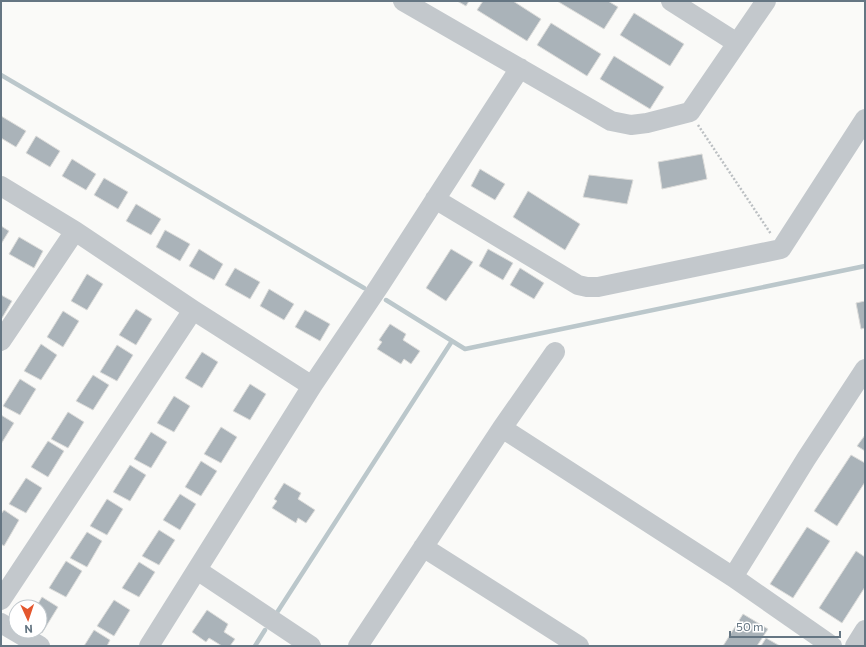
<svg xmlns="http://www.w3.org/2000/svg" width="866" height="647" font-family="Commissioner,sans-serif">
<style>
.lines{fill:none;stroke-linecap:round;stroke-linejoin:round}
.stream{stroke:#bbc7cb;stroke-width:4.5}
.building{fill:#aab3b9;stroke:#dcdcda}
.path{stroke:#bbbfc2;stroke-width:2.5;stroke-dasharray:2 2;stroke-linecap:butt}
.minor{stroke:#c3c8cc;stroke-width:20}
</style>
<rect width="100%" height="100%" fill="#fafaf8"/>
<g class="lines">
<path class="stream" d="M1 75 364 288
M386 300 465 349 865 266
M278 611 452 341
M255 646 265 630"/>
</g>
<path class="building" d="M457 1H469L466 6Z
M483 1H513L541 19 527 41 477 10Z
M557 1H608L618 7 604 29Z
M634 13 684 44 670 66 620 35Z
M551 23 601 54 587 76 537 45Z
M614 56 664 87 650 109 600 79Z
M1 116 26 131 16 147 1 138Z
M36 136 60 151 50 167 26 153Z
M702 154 707 179 662 189 658 162Z
M72 159 96 174 86 190 62 176Z
M480 169 505 184 495 200 471 186Z
M589 175 633 180 627 204 583 197Z
M104 178 128 192 118 209 94 195Z
M528 191 580 224 565 250 513 217Z
M136 204 161 219 151 235 126 221Z
M1 226 9 231 1 244Z
M165 230 190 244 180 261 156 247Z
M19 237 43 251 34 268 9 254Z
M199 249 223 264 214 280 189 266Z
M451 249 473 262 446 301 426 288Z
M488 249 513 263 503 280 479 266Z
M235 268 260 282 250 299 225 285Z
M520 268 544 283 534 299 510 285Z
M87 274 103 284 87 310 71 301Z
M269 289 294 304 284 320 260 306Z
M1 295 12 301 2 318 1 317Z
M865 301V328L861 329 856 303Z
M136 309 152 319 136 345 119 335Z
M305 310 330 324 320 341 295 327Z
M63 311 79 321 63 347 47 337Z
M390 324 406 334 403 340 420 351 411 364 404 359 401 364 377 349 382 342 379 340Z
M41 344 57 355 41 380 24 371Z
M117 345 133 355 117 381 100 372Z
M202 352 218 362 202 388 185 378Z
M93 375 109 385 93 410 76 401Z
M20 379 36 389 20 415 3 406Z
M250 384 266 394 250 420 233 411Z
M174 396 190 406 174 432 157 423Z
M68 412 84 422 68 448 51 439Z
M1 415 14 423 1 444Z
M221 427 237 437 221 463 204 454Z
M151 432 167 442 151 468 134 459Z
M865 435V451L857 446Z
M48 441 64 451 48 477 31 467Z
M851 455 865 463V482L837 526 814 511Z
M201 461 217 471 201 496 185 487Z
M130 465 146 475 130 501 113 492Z
M26 478 42 488 26 513 9 504Z
M284 483 301 493 298 499 315 510 306 523 298 518 296 523 272 508 277 501 274 499Z
M180 494 196 504 180 530 163 520Z
M107 499 123 509 107 535 90 526Z
M4 510 19 520 4 546 1 544V514Z
M807 527 830 541 793 598 770 584Z
M159 530 175 540 159 565 142 556Z
M87 532 102 541 87 567 70 558Z
M856 551 865 557V587L842 623 819 608Z
M66 561 82 571 66 597 49 588Z
M139 562 155 572 139 597 122 588Z
M42 597 58 607 42 633 38 631H40V607H36Z
M114 600 130 610 114 636 97 626Z
M207 610 228 624 224 632 235 639 230 646H222L209 638 206 642 192 632Z
M743 614 768 629 757 646H723Z
M94 630 110 640 107 646H84Z
M766 638 780 646H761Z"/>
<g class="lines">
<path class="path" d="M698 125 771 234"/>
<path class="minor" d="M403 1 611 121 631 125 647 123 690 112 766 1
M671 1 737 43
M1 186 75 231 193 310 312 386
M435 199 578 285 587 287H598L781 249 865 119
M1 341 75 231
M502 428 733 577 832 646
M423 547 579 646
M197 570 311 646
M733 577 806 459 865 369
M1 600 193 310
M1 623 40 646
M149 646 312 386 380 285 520 68
M358 646 502 428 555 352
M855 646 865 630"/>
</g>
<rect width="866" height="647" fill="none" stroke="#657683" stroke-width="4"/>
<g transform="translate(28 619) rotate(177)"><circle r="19" fill="#ffffff" stroke="#c1c8cd"/>
<path d="M0-3L7 15L0 10L-7 15Z" fill="#e4572e"/>
<text y="-6" font-size="11" font-weight="bold" text-anchor="middle" fill="#657683">N</text>
</g>
<path d="M730 631v6h110v-6" fill="none" stroke="#657683" stroke-width="2"/>
<text x="736" y="631" font-size="12" fill="#657683" stroke="#ffffff" stroke-width="3" paint-order="stroke">50 m</text>
</svg>
